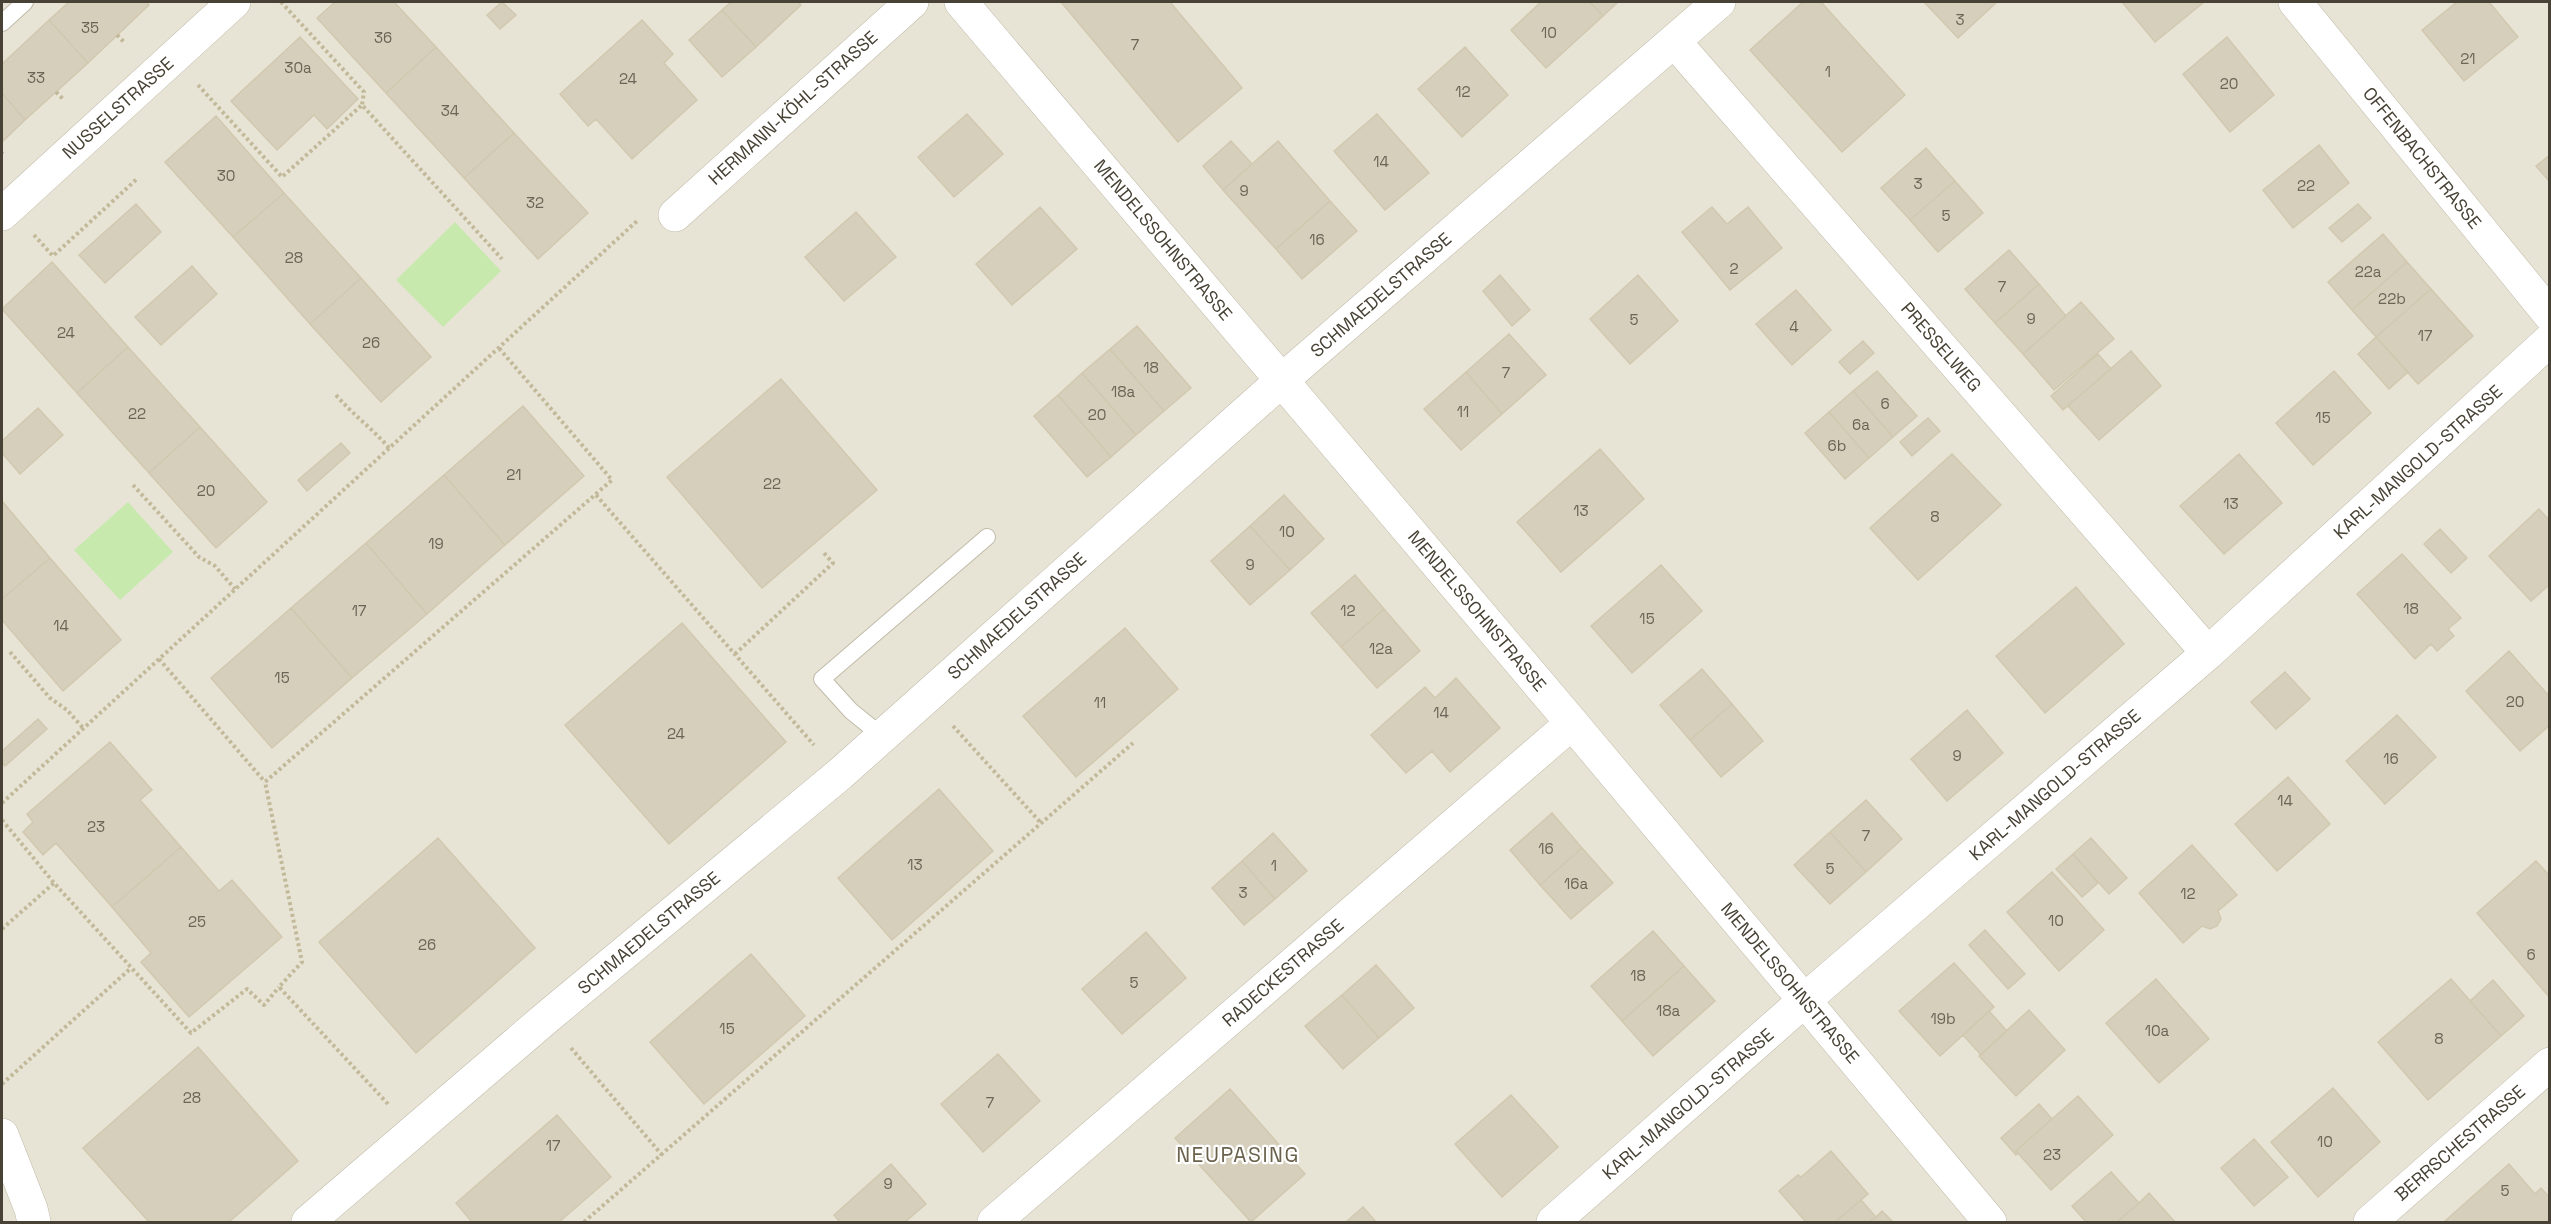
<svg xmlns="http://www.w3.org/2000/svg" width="2551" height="1224" font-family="'Space Grotesk',sans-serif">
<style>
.residential{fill:#e8e4d5}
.green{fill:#c7e9ae}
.building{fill:#d6cfbc;stroke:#d1c8af;stroke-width:1.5}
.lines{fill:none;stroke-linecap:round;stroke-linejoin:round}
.service-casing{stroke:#c0bba9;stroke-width:18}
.minor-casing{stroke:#c0bba9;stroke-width:34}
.tertiary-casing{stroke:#c0bba9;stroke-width:34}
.path{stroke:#c2b99a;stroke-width:4;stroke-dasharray:3 3;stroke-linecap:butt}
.service{stroke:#fff;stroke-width:16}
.minor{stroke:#fff;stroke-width:33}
.tertiary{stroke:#fff;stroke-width:33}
.labels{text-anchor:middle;stroke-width:4.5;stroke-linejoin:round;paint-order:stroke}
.number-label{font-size:15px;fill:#6b6557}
.street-label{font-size:18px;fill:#474235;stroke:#fff}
.quarter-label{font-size:21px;letter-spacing:1.5px;fill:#6a624c;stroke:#fff}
</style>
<rect width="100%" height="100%" fill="#f4f2e7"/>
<path class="residential" d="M2 2H2549V1222H2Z"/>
<path class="green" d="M455 222 501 271 443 327 396 280Z
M128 502 173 552 120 600 74 550Z"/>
<path class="building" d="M69 2H146L149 5 88 63 49 20Z
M335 2H394L436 47 386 93 317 18Z
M502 2 516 15 500 29 487 15Z
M731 2H798L801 5 756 47 722 10Z
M1061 2H1170L1242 88 1178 142Z
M1541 2H1590L1603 16 1546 68 1511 30Z
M1590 2H1618L1603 16Z
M1803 2H1821L1905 95 1842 152 1750 50Z
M1924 2H1997L1958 38Z
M2122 2H2203V3L2155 42Z
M2457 2H2489L2518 37 2464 81 2422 30Z
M722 10 756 47 722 77 689 40Z
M49 20 88 63 25 120 2 93V64Z
M642 20 673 54 664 63 697 100 632 159 596 119 588 126 560 94Z
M300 37 358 99 327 129 314 115 277 150 231 101Z
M2227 37 2274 95 2230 132 2183 74Z
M436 47 514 133 464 178 386 93Z
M1465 47 1508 95 1462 137 1418 89Z
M2 93 25 120 2 142Z
M967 114 1003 154 954 197 918 157Z
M1377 114 1429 173 1385 210 1334 151Z
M216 116 284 193 233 237 165 162Z
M514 133 588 213 538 259 464 178Z
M1231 141 1252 164 1223 190 1203 166Z
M1278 141 1330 201 1276 249 1223 190Z
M2319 145 2349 183 2293 228 2263 190Z
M1926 148 1955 181 1910 220 1881 188Z
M2550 155V182L2536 166Z
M1955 181 1983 213 1938 252 1910 220Z
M284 193 361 278 310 324 233 237Z
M1330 201 1357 231 1302 279 1276 249Z
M136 204 161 232 105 283 79 255Z
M2358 204 2371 218 2342 242 2329 228Z
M1040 207 1077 249 1012 305 976 264Z
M1712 207 1727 224 1748 207 1782 248 1730 290 1682 232Z
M856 212 896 257 844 301 805 257Z
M2383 234 2407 262 2352 310 2328 282Z
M2009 250 2039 284 1995 323 1965 289Z
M52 262 128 347 77 393 2 309Z
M2407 262 2431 289 2376 337 2352 310Z
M192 266 217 294 161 345 135 317Z
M1500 275 1530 310 1512 326 1483 291Z
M1638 275 1678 321 1630 364 1590 319Z
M361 278 431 357 381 402 310 324Z
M2039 284 2066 316 2023 354 1995 323Z
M2431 289 2473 336 2418 384 2376 337Z
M1796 290 1831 330 1792 365 1756 324Z
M2081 302 2114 339 2054 390 2023 354Z
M1137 326 1191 388 1164 411 1110 349Z
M1509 334 1546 375 1502 414 1466 372Z
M2376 337 2408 372 2389 389 2358 354Z
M1863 341 1874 353 1850 374 1839 362Z
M128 347 200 427 149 473 77 393Z
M1110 349 1164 411 1136 435 1082 373Z
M2131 351 2161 386 2099 440 2068 406Z
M2098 354 2111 369 2063 410 2051 396Z
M1877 371 1917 416 1893 437 1853 391Z
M2334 371 2371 413 2313 465 2276 423Z
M1466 372 1502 414 1461 450 1424 409Z
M1082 373 1136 435 1111 457 1058 395Z
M781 379 877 490 762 588 667 477Z
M1853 391 1893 437 1869 458 1829 412Z
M1058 395 1111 457 1087 477 1034 416Z
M523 406 584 476 505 545 444 475Z
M38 408 63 435 20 474 2 453V441Z
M1829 412 1869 458 1845 479 1805 433Z
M1928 418 1940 431 1912 456 1900 442Z
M200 427 267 502 216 548 149 473Z
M341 443 350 453 307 491 298 480Z
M1600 449 1644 499 1561 572 1517 522Z
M1952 454 2001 505 1918 580 1870 528Z
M2239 454 2282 503 2224 554 2180 506Z
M444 475 505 545 427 614 366 543Z
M1284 495 1324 539 1290 570 1250 526Z
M2 501 50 558 2 599Z
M2539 509 2550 521V584L2531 601 2489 556Z
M1250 526 1290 570 1250 605 1211 561Z
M2440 529 2467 558 2451 573 2424 544Z
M366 543 427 614 352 678 291 608Z
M2402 554 2461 618 2448 629 2454 636 2437 651 2431 644 2415 659 2357 594Z
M50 558 121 640 63 691 2 620V599Z
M1661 565 1702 611 1632 673 1591 626Z
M1355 575 1384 609 1341 647 1311 613Z
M2076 587 2124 644 2045 713 1996 656Z
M291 608 352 678 272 748 211 678Z
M1384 609 1420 651 1377 688 1341 647Z
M682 623 786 742 669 844 565 725Z
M1125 628 1178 689 1076 777 1023 716Z
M2509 651 2550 697V725L2520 751 2466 691Z
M1702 669 1732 704 1690 740 1660 705Z
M2285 672 2310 699 2276 729 2251 702Z
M1456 678 1500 728 1450 772 1432 751 1406 773 1371 735 1425 687 1435 698Z
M1732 704 1763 741 1721 777 1690 740Z
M1967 710 2003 753 1947 801 1911 759Z
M2397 715 2436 757 2385 804 2346 761Z
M38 719 47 729 5 766 2 762V751Z
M110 742 152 790 140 800 181 847 112 907 56 843 43 855 23 832 33 822 27 814Z
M2288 777 2330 824 2277 871 2235 824Z
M939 789 993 851 892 940 838 878Z
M1866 800 1902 839 1866 872 1830 832Z
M1552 813 1582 848 1540 885 1510 850Z
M1830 832 1866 872 1830 904 1794 865Z
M1273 833 1307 871 1275 899 1242 861Z
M438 838 535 948 416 1053 319 942Z
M2091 838 2127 878 2109 894 2073 854Z
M2192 845 2237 895 2218 911 2221 919 2217 926 2210 929 2202 926 2183 943 2139 893Z
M181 847 219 891 232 880 282 937 189 1017 141 962 151 953 112 907Z
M1582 848 1613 883 1571 919 1540 885Z
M2073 854 2098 883 2082 897 2056 869Z
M1242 861 1275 899 1244 925 1212 888Z
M2536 861 2550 876V998L2477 913Z
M2052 872 2104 930 2059 971 2007 912Z
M1985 930 2025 974 2008 989 1969 945Z
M1653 931 1684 966 1622 1021 1591 986Z
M1146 932 1186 978 1122 1034 1082 989Z
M751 954 805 1016 704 1104 650 1042Z
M1954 963 1994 1007 1940 1056 1899 1011Z
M1376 965 1414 1008 1379 1038 1342 995Z
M1684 966 1715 1001 1653 1056 1622 1021Z
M2156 979 2209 1039 2159 1083 2106 1023Z
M2451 979 2501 1036 2428 1100 2378 1042Z
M2493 980 2524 1016 2501 1036 2470 1001Z
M1342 995 1379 1038 1343 1069 1305 1026Z
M2029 1010 2065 1050 2016 1096 1979 1056Z
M1989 1011 2007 1031 1981 1055 1963 1035Z
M198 1047 298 1161 229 1222H149L83 1148Z
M998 1054 1040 1101 983 1152 941 1104Z
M2333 1088 2380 1142 2318 1197 2271 1142Z
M1230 1089 1305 1174 1251 1222 1175 1138Z
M1511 1095 1558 1147 1502 1197 1455 1144Z
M2078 1096 2113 1135 2051 1190 2016 1151Z
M2039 1104 2052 1119 2016 1151 2018 1153 2016 1155 2001 1138Z
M557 1115 611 1177 559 1222H472L456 1203Z
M2254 1139 2288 1177 2254 1206 2221 1168Z
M1831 1151 1868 1194 1835 1222H1806L1779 1191 1798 1175 1801 1177Z
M891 1164 926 1204 905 1222H840L834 1215Z
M2509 1164 2535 1194 2541 1188 2550 1198V1222H2446L2445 1221Z
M2111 1172 2139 1203 2117 1222H2086L2072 1206Z
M2149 1193 2175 1222H2117L2139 1203Z
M1861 1200 1876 1217 1869 1222H1835Z
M1363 1207 1376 1222H1346Z
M1882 1211 1893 1222H1869L1876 1217Z"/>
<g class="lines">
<defs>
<path id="service" d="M2 23 25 2
M882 736 851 711 822 679 987 537"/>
<path id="minor" d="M961 2 1572 723 1990 1222
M1674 41 2208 653
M2 214 234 2
M675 215 912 2
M2 1135 31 1209 34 1222
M308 1222 546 1018 840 774 1281 381 1719 2
M994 1222 1572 723
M1553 1222 1822 985 2208 653 2550 340
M2370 1222 2550 1064"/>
<path id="tertiary" d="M2295 2 2550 315"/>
</defs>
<use href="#service" class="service-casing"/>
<use href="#minor" class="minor-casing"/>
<use href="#tertiary" class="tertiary-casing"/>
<path class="path" d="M281 2 364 92 362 105
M117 35 125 43
M198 85 282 177 362 105 502 259
M56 92 63 99
M2 153 3 154
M34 235 53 256 138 178
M336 395C353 415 372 428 389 448
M133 485 199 557 215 566 235 589
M596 495 814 745
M10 652 50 698 67 710 83 728
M735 654 833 563 823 552
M159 659 265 782
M953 726 1041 823
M2 803 637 221
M2 820 54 883 191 1033 247 989 264 1005 279 987
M2 929 54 883
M571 1048 662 1155
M2 1084 131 968
M388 1104 279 987 302 962 265 782 612 480 498 347
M584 1222 1133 743"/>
<use href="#service" class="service"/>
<use href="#minor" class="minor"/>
<use href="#tertiary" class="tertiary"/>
</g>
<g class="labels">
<g class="number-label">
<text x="1960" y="25">3</text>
<text x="90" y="33">35</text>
<text x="1549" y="38">10</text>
<text x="383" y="43">36</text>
<text x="1135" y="50">7</text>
<text x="2468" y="64">21</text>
<text x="298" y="73">30a</text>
<text x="1828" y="77">1</text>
<text x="36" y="83">33</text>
<text x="628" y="84">24</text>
<text x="2229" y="89">20</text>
<text x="1463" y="97">12</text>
<text x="450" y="116">34</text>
<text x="1381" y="167">14</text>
<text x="226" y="181">30</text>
<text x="1918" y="189">3</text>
<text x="2306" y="191">22</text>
<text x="1244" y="196">9</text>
<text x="535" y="208">32</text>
<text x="1946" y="221">5</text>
<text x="1317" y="245">16</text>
<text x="294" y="263">28</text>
<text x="1734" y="274">2</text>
<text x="2368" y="277">22a</text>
<text x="2002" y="292">7</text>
<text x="2392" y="304">22b</text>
<text x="2031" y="324">9</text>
<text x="1634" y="325">5</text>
<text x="1794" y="332">4</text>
<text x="66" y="338">24</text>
<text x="2425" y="341">17</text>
<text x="371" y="348">26</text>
<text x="1151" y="373">18</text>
<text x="1506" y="378">7</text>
<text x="1123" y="397">18a</text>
<text x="1885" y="409">6</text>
<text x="1463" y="417">11</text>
<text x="137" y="419">22</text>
<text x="1097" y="420">20</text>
<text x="2323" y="423">15</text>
<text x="1861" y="430">6a</text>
<text x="1837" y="451">6b</text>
<text x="514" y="480">21</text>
<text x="772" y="489">22</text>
<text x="206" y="496">20</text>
<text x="2231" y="509">13</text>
<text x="1581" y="516">13</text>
<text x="1935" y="522">8</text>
<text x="1287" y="537">10</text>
<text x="436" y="549">19</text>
<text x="1250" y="570">9</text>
<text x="2411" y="614">18</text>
<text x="359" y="616">17</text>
<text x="1348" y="616">12</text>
<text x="1647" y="624">15</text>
<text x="61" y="631">14</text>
<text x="1381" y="654">12a</text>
<text x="282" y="683">15</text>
<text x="2515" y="707">20</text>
<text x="1100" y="708">11</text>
<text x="1441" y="718">14</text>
<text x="676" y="739">24</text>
<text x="1957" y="761">9</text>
<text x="2391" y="764">16</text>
<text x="2285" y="806">14</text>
<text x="96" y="832">23</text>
<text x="1866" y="841">7</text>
<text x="1546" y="854">16</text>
<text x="915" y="870">13</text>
<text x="1274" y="871">1</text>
<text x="1830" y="874">5</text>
<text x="1576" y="889">16a</text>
<text x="1243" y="898">3</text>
<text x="2188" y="899">12</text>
<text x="2056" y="926">10</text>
<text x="197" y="927">25</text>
<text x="427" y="950">26</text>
<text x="2531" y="960">6</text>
<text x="1638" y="981">18</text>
<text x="1134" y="988">5</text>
<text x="1668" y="1016">18a</text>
<text x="1943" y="1024">19b</text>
<text x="727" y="1034">15</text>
<text x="2157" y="1036">10a</text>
<text x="2439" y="1044">8</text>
<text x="192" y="1103">28</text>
<text x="990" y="1108">7</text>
<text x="2325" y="1147">10</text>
<text x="553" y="1151">17</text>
<text x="2052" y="1160">23</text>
<text x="888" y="1189">9</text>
<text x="2505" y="1196">5</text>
</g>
<g class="street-label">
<text transform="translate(118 108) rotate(-42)" y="6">NUSSELSTRASSE</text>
<text transform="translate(793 108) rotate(-42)" y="6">HERMANN-KÖHL-STRASSE</text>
<text transform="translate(2422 158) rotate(51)" y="6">OFFENBACHSTRASSE</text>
<text transform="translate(1163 240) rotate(50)" y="6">MENDELSSOHNSTRASSE</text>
<text transform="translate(1381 295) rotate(-41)" y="6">SCHMAEDELSTRASSE</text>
<text transform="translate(1941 347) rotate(49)" y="6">PRESSELWEG</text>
<text transform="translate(2418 462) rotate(-42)" y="6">KARL-MANGOLD-STRASSE</text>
<text transform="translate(1477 611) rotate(50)" y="6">MENDELSSOHNSTRASSE</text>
<text transform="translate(1017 616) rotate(-42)" y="6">SCHMAEDELSTRASSE</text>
<text transform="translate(2055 785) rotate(-41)" y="6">KARL-MANGOLD-STRASSE</text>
<text transform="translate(649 933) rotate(-40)" y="6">SCHMAEDELSTRASSE</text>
<text transform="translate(1283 973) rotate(-41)" y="6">RADECKESTRASSE</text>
<text transform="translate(1790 983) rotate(50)" y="6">MENDELSSOHNSTRASSE</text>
<text transform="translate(1688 1104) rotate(-41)" y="6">KARL-MANGOLD-STRASSE</text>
<text transform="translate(2460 1143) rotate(-41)" y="6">BERRSCHESTRASSE</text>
</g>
<g class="quarter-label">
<text x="1238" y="1162">NEUPASING</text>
</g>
</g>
<rect width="2551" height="1224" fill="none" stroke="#474235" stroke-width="6"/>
</svg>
